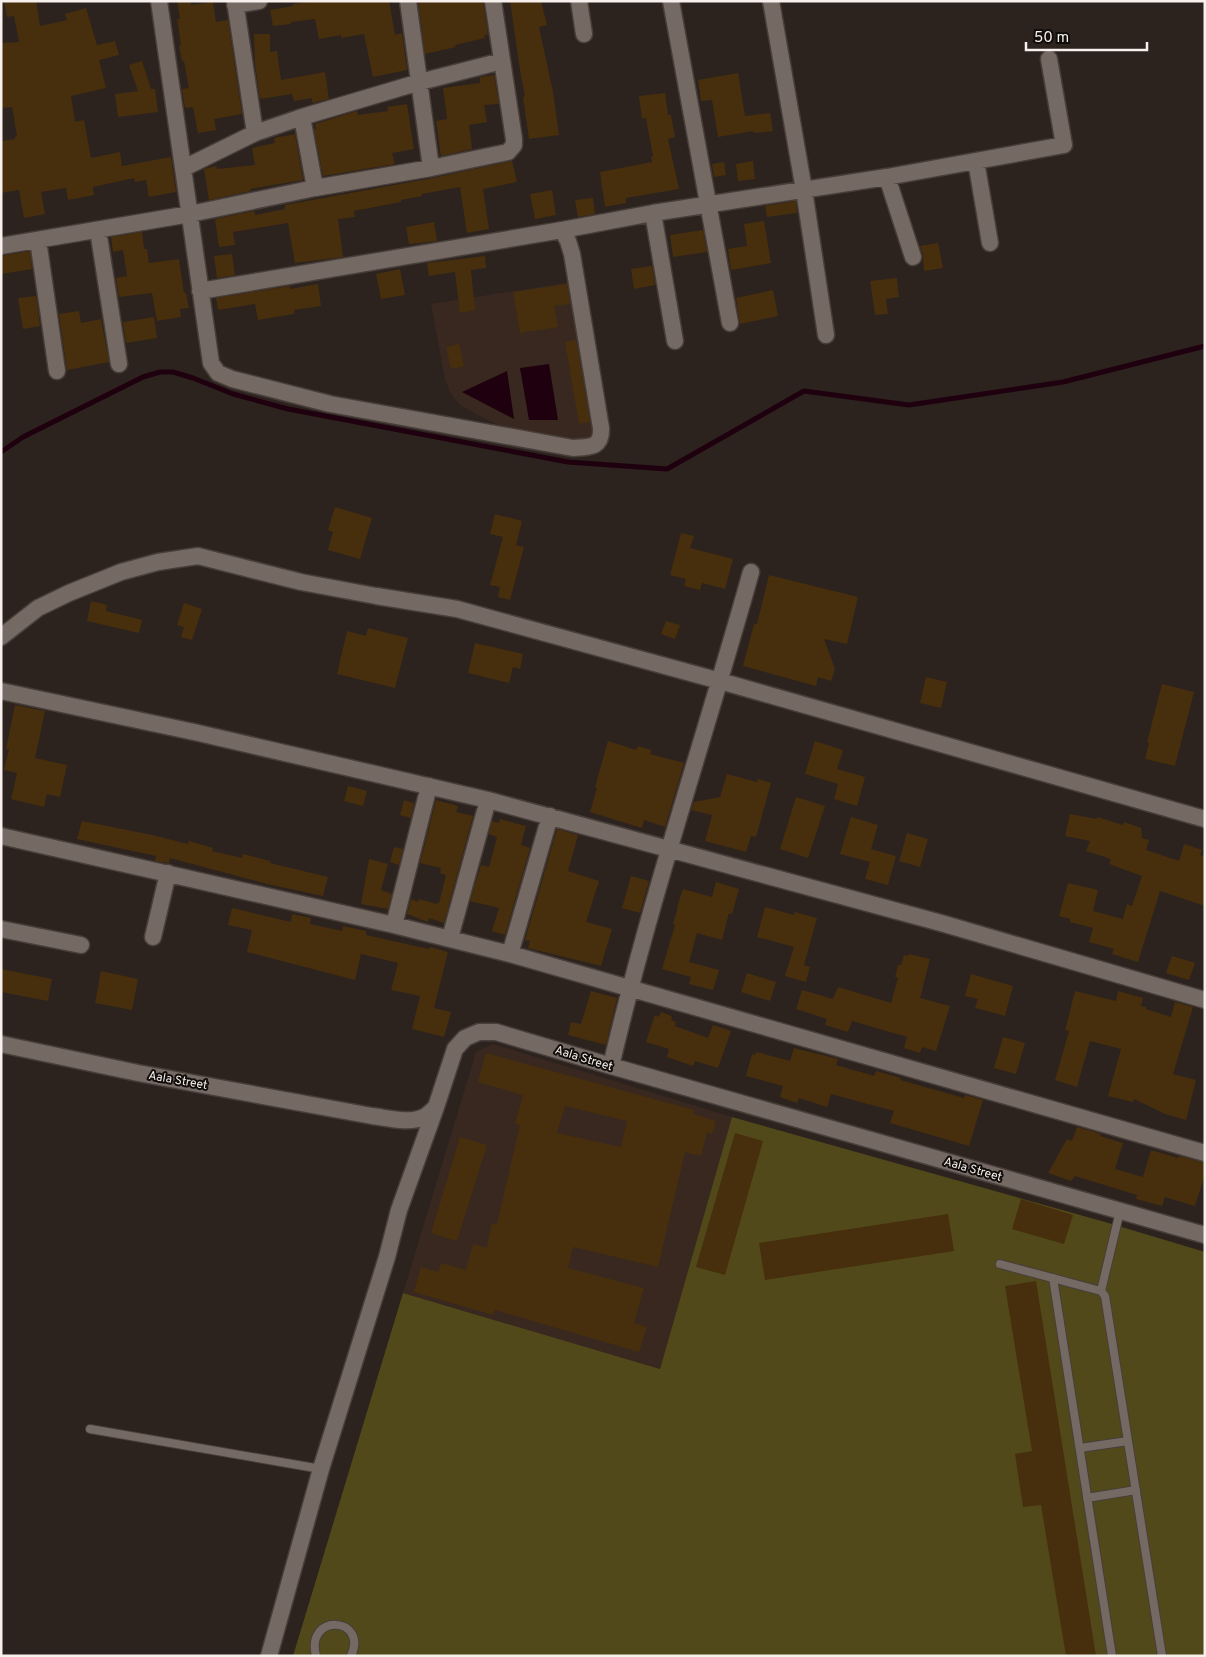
<svg xmlns="http://www.w3.org/2000/svg" width="1206" height="1657" font-family="Overpass,sans-serif">
<style>
.built{fill:#382820}
.grass{fill:#51491a}
.water{fill:#1f000f}
.lines{fill:none;stroke-linecap:round;stroke-linejoin:round}
.stream{stroke:#1f000f;stroke-width:5}
.building{fill:#472f0d;fill-rule:evenodd}
.lane-casing{stroke:#473e3a;stroke-width:10}
.street-casing{stroke:#473e3a;stroke-width:19}
.lane{stroke:#756964;stroke-width:8}
.street{stroke:#756964;stroke-width:16}
.labels{text-anchor:middle;stroke-width:4;stroke-linejoin:round;paint-order:stroke}
.street-label{font-size:12px;fill:#f7f0ed;stroke:#110d0b}
</style>
<rect width="100%" height="100%" fill="#2c221e"/>
<path class="built" d="M571 282 594 436 587 442 516 432 485 419 460 405 451 394 445 380 431 304Z
M493 1044 732 1117 660 1369 403 1293 476 1052Z"/>
<path class="grass" d="M732 1117 1105 1222 1205 1252V1656H293L403 1293 660 1369Z"/>
<path class="water" d="M549 364 558 420H529L520 368Z
M507 371 514 419 462 392Z"/>
<g class="lines">
<path class="stream" d="M1 452 23 437 143 377 160 372H173L193 378 233 394 288 409 568 462 667 469 804 391 909 405 1063 382 1205 346"/>
</g>
<path class="building" d="M4 1H36L40 26 67 20 65 14 86 8 97 45 115 41 119 55 99 60 106 88 71 96 75 122 84 120 91 158 120 152 122 166 171 157 176 192 149 197 146 180 135 182 134 178 93 187 94 195 68 200 66 188 41 192 45 214 24 218 19 190 1 193V141L15 139V137L17 136 12 107 1 108V43L19 42 14 16 7 17Z
M177 1H191V5L213 2 216 22 228 20 242 114 214 119 216 130 198 133 193 107 185 108 182 89 189 88 184 61H182L179 46 181 45 177 19H180Z
M315 1H389L395 35 402 33 407 70 373 77 364 34 341 38V35L319 39 315 19 291 22V24L273 26 270 10 293 6V4Z
M418 1H483L488 35H484L485 38 455 45 456 47 425 54Z
M510 1H541L547 25 539 27 553 92 559 135 529 139 523 97 525 96 520 70Z
M254 34H270V52L277 51 281 80 325 72 329 99 312 103V98L294 101 292 94 260 99 255 64Z
M142 61 151 89H155L158 112 118 117 115 94 138 91 129 65Z
M738 73 745 116 770 113 773 131 754 133 753 131 718 137 712 100 701 101 698 80Z
M494 75 499 104 484 105 487 122 469 125 472 149 441 156 436 121 447 119 443 88 480 83V77Z
M665 93 668 115H671L675 137 668 139 679 189 626 198V203L605 207 600 172 652 162 651 157 653 156 646 118 642 119 639 96Z
M407 104 414 149 392 153 395 164 323 176 314 129H316L315 124 357 111 358 115 388 111 387 107Z
M295 134 303 180 250 189 251 191 209 200 204 169 216 166 217 169 255 165 252 148 275 143 274 138Z
M512 161 517 182 483 189 489 229 467 233 460 187 422 194V196L401 200V202L354 211 355 217 338 219 343 257 295 263 288 223 233 232 235 245 219 247 215 219 254 211 255 215 285 209V205L433 178Z
M753 161 755 179 738 181 736 164Z
M724 162 726 175 714 177 712 164Z
M552 190 556 215 535 219 530 194Z
M593 198 595 214 578 217 575 200Z
M796 201 797 213 767 217 765 206Z
M764 221 771 263 731 270 728 249 747 246 744 224Z
M434 222 437 241 409 244 406 227Z
M703 230 707 252 673 257 670 235Z
M142 232 144 249H147L149 263 179 259 184 293H186L189 308 180 309 181 317 157 321 152 293 119 297 116 278 127 276 123 250 113 252 111 237Z
M938 243 943 268 924 271 923 254 920 246Z
M30 251 32 269 1 274V256Z
M232 254 235 275 217 278 214 256Z
M485 256 486 268 471 270 475 310 460 313 455 272 429 276 427 263Z
M652 266 655 285 634 289 631 269Z
M400 269 405 295 381 299 376 274Z
M897 278 899 297 886 299 888 314 875 315 870 281Z
M318 284 321 306 294 310V314L258 320 255 304 218 310 216 298 290 286V289Z
M567 284 570 304 554 306 558 327 520 333 513 292Z
M773 290 778 316 740 324 736 298Z
M36 296 40 326 23 329 18 298Z
M79 311 81 323 101 319 109 362 67 370 59 314Z
M154 317 157 338 126 343 123 322Z
M576 340 590 422 579 424 565 342Z
M459 344 464 366 451 369 446 347Z
M335 507 372 518 360 559 328 550 333 532 328 530Z
M495 514 522 521 516 545 524 547 510 600 498 597 500 587 490 585 503 537 490 534Z
M681 533 694 536 690 548 733 559 725 589 702 583 700 590 684 586 686 579 670 575Z
M769 575 858 597 847 644 824 639 835 669 831 681 818 677 816 686 743 666 754 624H757Z
M91 601 107 605 106 611 142 620 139 633 87 621Z
M184 603 202 609 192 640 181 637 184 627 177 625Z
M666 621 680 625 675 639 661 634Z
M368 628 408 638 395 688 337 674 347 631 366 636Z
M475 643 523 654 520 669 513 667 509 683 468 673Z
M926 677 947 682 941 708 920 703Z
M1162 684 1194 692 1175 766 1145 759 1149 743 1147 742Z
M15 705 45 711 35 758 67 765 60 797 47 794 44 807 11 799 17 773 4 770 9 749H6Z
M608 741 636 750 638 746 651 750 650 754 684 763 665 827 644 820 642 828 590 812 597 788 595 787Z
M815 741 843 750 837 769 865 777 857 806 834 799 838 784 805 774Z
M727 774 757 782 758 779 771 783 756 837 751 836 746 852 705 841 712 815 691 810 694 802 720 797Z
M348 786 367 791 363 806 344 801Z
M796 797 825 806 808 858 780 849Z
M404 800 414 803 411 818 400 815Z
M436 800 458 806 456 812 473 816 444 923 429 918 428 922 407 914 411 899 418 902 419 899 437 904V902L439 903 446 875 440 873 441 868 420 863Z
M1070 814 1097 819V817L1123 825 1124 822 1141 828 1142 838 1149 840 1146 850 1179 861 1184 844 1202 850 1200 855 1205 856V906L1160 891 1138 962 1112 954 1114 949 1089 942 1093 928 1070 922V919L1059 916 1068 883 1098 890 1093 911 1123 919 1127 904 1132 906 1142 876 1109 864 1111 859 1086 851 1090 841 1065 836Z
M851 817 878 825 871 849 896 856 888 885 865 879 870 862 840 854Z
M500 819 526 826 521 845 530 848 505 935 492 931 499 908 470 901 481 865 489 867 497 837 489 834 492 821 499 823Z
M82 821 152 835 188 844 189 841 213 848 212 851 242 858 243 854 270 861V863L328 877 323 896 267 884 170 858 169 863 155 861 156 856 77 839Z
M557 829 578 835 568 871 599 881 586 922 612 929 601 966 528 948 530 941 525 940Z
M907 833 928 839 920 867 899 861Z
M394 847 403 849 399 865 390 862Z
M369 859 388 864 381 890 392 894 388 909 361 904Z
M631 876 649 881 640 913 622 908Z
M716 882 739 889 732 914 729 913 722 940 697 933 689 962 719 970 713 990 689 984 691 977 662 969 675 925 673 924 678 907H677L683 889 712 897Z
M765 907 794 915 795 912 817 918 804 965 810 967 806 982 785 976 794 947 757 937Z
M232 908 291 922 292 914 311 918 310 924 342 931 343 926 366 931V935L429 949 430 947 448 952 434 1008 451 1012 444 1037 412 1029 420 996 391 990 398 963 361 954 355 980 247 952 252 930 228 925Z
M909 954 930 959 920 998 950 1006 936 1051 922 1047 920 1053 904 1048 907 1037 852 1021 848 1032 825 1025 827 1019 796 1009 802 990 833 999 838 987 891 1003 898 978 895 977 898 965H901L904 955 908 956Z
M1172 956 1195 963 1189 980 1166 973Z
M1 969 52 979 48 1001 1 992Z
M101 971 138 979 132 1010 95 1003Z
M747 973 776 982 770 1001 741 992Z
M971 974 1013 986 1005 1016 975 1008 978 999 965 996Z
M591 991 617 998 606 1045 568 1035 571 1022 581 1024Z
M1075 991 1116 1001 1118 991 1143 998 1141 1006 1146 1007V1009L1171 1017 1175 1002 1193 1007 1173 1074 1196 1080 1186 1120 1165 1114 1134 1099 1133 1102 1108 1096 1121 1049 1090 1041 1077 1087 1055 1080 1069 1031 1065 1030Z
M661 1012 672 1016 671 1020 676 1022 675 1026 708 1038 713 1025 731 1031 718 1068 695 1061 693 1066 667 1057 669 1049 646 1042 655 1015 659 1017Z
M1003 1037 1025 1043 1016 1074 994 1068Z
M794 1048 838 1059 836 1065 874 1076 876 1071 901 1078 900 1080 964 1098 965 1095 983 1100 969 1146 890 1123 894 1111 831 1094 827 1107 799 1098 797 1103 780 1097 783 1086 746 1076 752 1054 755 1055 756 1052 790 1061Z
M486 1053 694 1110 693 1114 716 1121 712 1134 707 1132 701 1156 685 1152 658 1267 573 1247 568 1268 644 1288 634 1323 647 1327 639 1352 495 1310 493 1315 414 1292 421 1267 438 1272 441 1263 466 1270 473 1244 487 1248 492 1223 497 1224 520 1125 515 1124 523 1095 478 1082ZM565 1106 627 1121 621 1147 557 1133Z
M1077 1127 1101 1134 1100 1136 1123 1143 1115 1169 1143 1177 1151 1150 1178 1158 1179 1156 1205 1163V1174L1195 1206 1165 1197 1162 1206 1136 1199 1137 1195 1075 1176 1071 1181 1048 1173 1067 1139 1072 1141Z
M735 1133 763 1141 725 1275 696 1267Z
M460 1137 487 1145 457 1241 431 1233Z
M1021 1199 1073 1215 1064 1244 1012 1229Z
M948 1214 954 1251 765 1280 759 1243Z
M1036 1281 1096 1656H1066L1041 1505 1023 1507 1015 1454 1032 1451 1005 1286Z"/>
<g class="lines">
<defs>
<path id="lane" d="M1120 1211 1101 1291 1105 1296 1162 1656
M1000 1264 1101 1291
M1053 1278 1112 1656
M90 1429 321 1469
M1080 1448 1128 1441
M1087 1498 1136 1490
M316 1656C305 1612 369 1617 351 1656"/>
<path id="street" d="M159 1 211 363 218 373 232 379 330 404 573 448C590 447 602 448 601 428L572 254 568 241 562 230
M235 1 255 133
M408 1 431 168
M579 1 584 34
M671 1 730 323
M771 1 804 190 826 335
M235 5 259 1
M302 117 315 188
M976 161 990 243
M184 168 255 133 302 117 420 82 502 61
M887 177 913 257
M653 213 675 341
M98 230 119 364
M38 240 57 371
M1 246 190 214 315 188 431 168 508 152 514 145V139L493 1
M200 291 562 230 653 213 887 177 1064 145 1049 59
M1 637 38 608 69 593 121 572 158 562 198 556 301 582 376 596 457 609 720 681 1205 819
M1 691 194 732 488 800 941 923 1205 1000
M1 836 394 925 510 954 1205 1153
M394 925 429 786
M1 929 81 945
M153 937 168 873
M450 938 488 800
M510 954 550 816
M1 1044 138 1073 372 1116C388 1118 409 1124 424 1117 428 1115 433 1110 436 1107
M611 1066C650 899 705 737 751 572
M269 1656 321 1469 387 1257 399 1210 436 1107 455 1049 465 1038 479 1032H496L611 1066 1205 1235"/>
</defs>
<use href="#lane" class="lane-casing"/>
<use href="#street" class="street-casing"/>
<use href="#lane" class="lane"/>
<use href="#street" class="street"/>
</g>
<g class="labels">
<g class="street-label">
<text transform="translate(584 1058) rotate(17)" y="4">Aala Street</text>
<text transform="translate(178 1080) rotate(10)" y="4">Aala Street</text>
<text transform="translate(973 1169) rotate(16)" y="4">Aala Street</text>
</g>
</g>
<rect width="1206" height="1657" fill="none" stroke="#f7f0ed" stroke-width="5"/>
<path d="M1026 42v8h121v-8" fill="none" stroke="#f7f0ed" stroke-width="2.5"/>
<text x="1034" y="42" font-size="15" fill="#f7f0ed" stroke="#110d0b" stroke-width="4" paint-order="stroke">50 m</text>
</svg>
